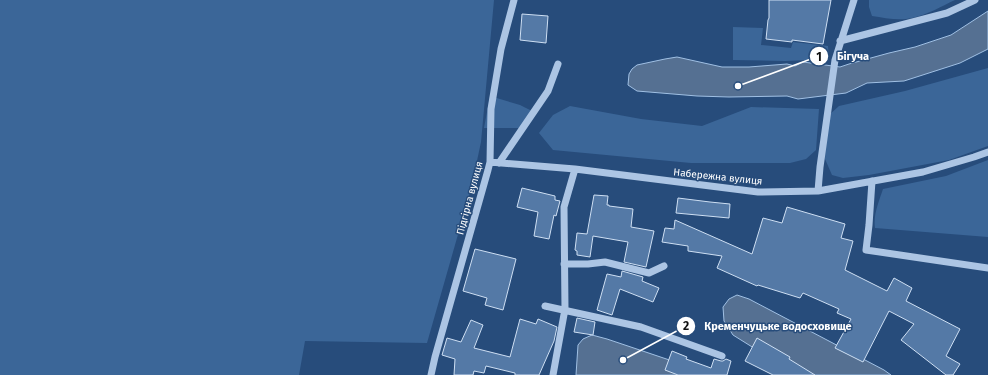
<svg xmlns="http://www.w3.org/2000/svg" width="988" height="375" font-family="'Fira Sans',sans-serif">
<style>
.green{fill:#3b6698}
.water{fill:#557092;stroke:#a0c0e4}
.building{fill:#5479a6;stroke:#cedff3}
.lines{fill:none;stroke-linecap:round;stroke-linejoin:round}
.minor{stroke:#acc5e4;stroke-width:7}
.labels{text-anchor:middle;stroke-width:3;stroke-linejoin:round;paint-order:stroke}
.street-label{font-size:10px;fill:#fff;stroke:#274c7b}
.leader{fill:none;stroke:#fff;stroke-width:1.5}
.callout-dot{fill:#fff;stroke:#274c7b;stroke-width:1.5}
.mark-label{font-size:12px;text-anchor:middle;font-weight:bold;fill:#111}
.callout-label{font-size:11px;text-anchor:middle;font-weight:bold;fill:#fff;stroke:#274c7b;stroke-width:3;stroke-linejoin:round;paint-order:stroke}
</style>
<rect width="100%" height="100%" fill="#274c7b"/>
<path class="green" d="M0 0H494L481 142 471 189 427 343 305 341 299 375H0Z
M869 0H955C942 6 927 15 912 18 899 21 885 18 872 16L869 7Z
M733 27 763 28 761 45 791 48 793 42 828 46 829 60 822 65 815 63 810 60 785 61 733 60Z
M988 68V146L949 160 869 175 843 178 832 175 825 159 826 129 829 115 839 106 905 91Z
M490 96 520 105 534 112 522 128H484Z
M570 106 641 119 702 126 751 107 819 109 816 150 806 159 790 163H691L553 150 539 133 553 115Z
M988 160V237L875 228C873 215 879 201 883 189L946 176Z"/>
<path class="water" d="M988 11V49L960 63 904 81 867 83 846 93 798 99 787 96 729 97 697 96 637 91 628 85 629 74 632 69 637 65 665 59 677 57 722 67H749L787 64 795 66 803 62 840 67 849 64 889 53 915 47 951 35Z
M737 295 749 299 884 370 891 375H797L733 335 724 321 723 307 729 299Z
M592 335 607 339 714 375H576L578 345 583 339Z"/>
<path class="building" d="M769 0H831L823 44 792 40V42L766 39 768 20 769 18Z
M522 14 548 16 546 43 520 40Z
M522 188 555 196V200L560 201 556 216 554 215 549 239 534 236 538 212 517 207Z
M594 195 608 196 607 205H609V206L633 209 631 227 654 231 646 267 624 262 628 242 593 236 590 257 577 255V251L575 250 577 233 587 234Z
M678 198 710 202 730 204 729 218 676 213Z
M787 207 845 224 841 238 853 241 845 270 887 291 894 278 912 288 906 301 960 329 946 356 960 364 953 375H946L901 340 914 324 889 311 863 362 835 348 851 319 837 313 839 309 803 293 800 298 758 285 757 286 717 268 722 256 688 251V246L662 242 665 228 674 229 675 220 752 254 763 218 782 223Z
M475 249 516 259 503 310 485 305 487 298 463 291Z
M622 271 643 277 642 281 659 288 653 302 620 289 612 315 597 310 607 274 621 277Z
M577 318 595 322 593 335 574 332Z
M520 319 536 324 538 319 557 327 554 341 539 375H515V373L486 366 484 373 474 371 473 375H454L455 359 442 355 447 338 461 342 471 320 483 325 474 348 510 357Z
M757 338 790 357 789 359 815 375H773L745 361Z
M672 351 687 357 686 359 711 368 714 359 721 361H723L726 359 731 361 727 375H678L665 370Z"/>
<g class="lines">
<path class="minor" d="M840 41 947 13 975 0
M490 162 575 169 758 192 818 191 923 172 974 157 988 152
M499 163 548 91 558 64
M872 181 869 225 866 250 988 268
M818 191 820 167 835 60 854 0
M564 264H588L605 262 649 273 664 266
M545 306 641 327 722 356
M431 375 435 357 488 170 490 162 491 109 501 49 514 0
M553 375 565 309 564 207 575 169"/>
</g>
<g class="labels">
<g class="street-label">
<text transform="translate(718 176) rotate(6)" y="4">Набережна вулиця</text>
<text transform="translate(469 198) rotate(-75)" y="4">Підгірна вулиця</text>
</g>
</g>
<path class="leader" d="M738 86L819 56M623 360L686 326"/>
<g class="callout-dot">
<circle cx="738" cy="86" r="4"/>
<circle cx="623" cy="360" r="4"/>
<circle cx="819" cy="56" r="10"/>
<circle cx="686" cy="326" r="10"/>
</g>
<g class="mark-label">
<text x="819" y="61">1</text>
<text x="686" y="330">2</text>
</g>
<g class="callout-label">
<text x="853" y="60">Бігуча</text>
<text x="778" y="330">Кременчуцьке водосховище</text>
</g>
</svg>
